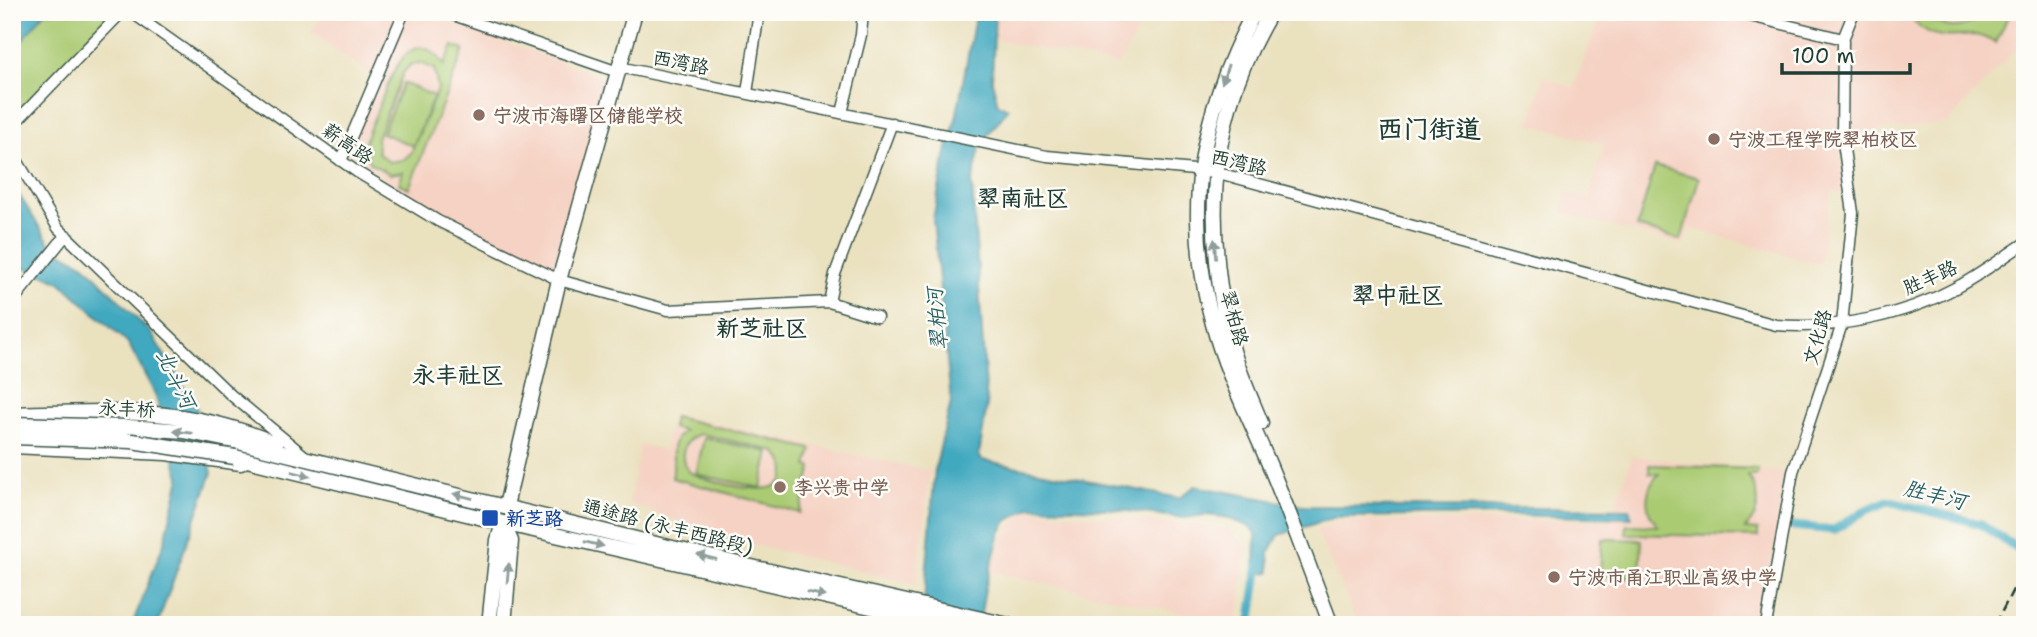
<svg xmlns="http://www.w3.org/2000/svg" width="2037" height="637" font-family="'Shantell Sans','LXGW WenKai TC',sans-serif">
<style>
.built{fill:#f5d2c3}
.green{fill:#abcb73;stroke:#658454;stroke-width:2;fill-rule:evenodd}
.water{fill:#3fa8bf;stroke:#2f727a;stroke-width:2}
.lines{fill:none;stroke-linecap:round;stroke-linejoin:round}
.canal{stroke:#3fa8bf;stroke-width:9}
.minor-casing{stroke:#3d5649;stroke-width:13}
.major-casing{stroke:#3d5649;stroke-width:17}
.minor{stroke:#fff;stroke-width:10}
.major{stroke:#fff;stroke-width:14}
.rail{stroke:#1f3d34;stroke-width:2.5;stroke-dasharray:10 5;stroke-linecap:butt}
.major-bridge-casing{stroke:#3d5649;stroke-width:17;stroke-linecap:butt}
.major-bridge{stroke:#fff;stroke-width:14}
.oneway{fill:#8f9e9a}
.education-dot{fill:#8d6e63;stroke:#fdfcf7;stroke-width:2.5}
.transit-dot{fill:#1a4fb4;stroke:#fdfcf7;stroke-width:2.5}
.labels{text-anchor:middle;stroke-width:5;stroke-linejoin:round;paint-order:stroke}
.street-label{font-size:19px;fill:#1f3d34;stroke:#fdfcf7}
.education-label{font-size:19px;font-weight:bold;fill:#785e54;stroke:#fdfcf7;text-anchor:start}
.transit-label{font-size:19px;font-weight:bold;fill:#164399;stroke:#fdfcf7;text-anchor:start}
.water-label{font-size:21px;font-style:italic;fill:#2a6265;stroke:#fdfcf7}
.quarter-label{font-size:23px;font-weight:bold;fill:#1f3d34;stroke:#fdfcf7}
.district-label{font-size:26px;font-weight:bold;fill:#1f3d34;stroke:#fdfcf7}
</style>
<rect width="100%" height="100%" fill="#fdfcf7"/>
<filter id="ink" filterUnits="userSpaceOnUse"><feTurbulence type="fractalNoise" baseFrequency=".0143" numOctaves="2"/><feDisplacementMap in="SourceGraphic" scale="14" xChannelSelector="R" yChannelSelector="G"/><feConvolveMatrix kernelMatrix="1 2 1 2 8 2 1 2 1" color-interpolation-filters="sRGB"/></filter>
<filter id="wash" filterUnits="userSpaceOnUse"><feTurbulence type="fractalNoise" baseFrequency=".00686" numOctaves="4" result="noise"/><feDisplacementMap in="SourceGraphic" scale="28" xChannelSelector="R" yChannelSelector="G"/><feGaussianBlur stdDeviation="1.57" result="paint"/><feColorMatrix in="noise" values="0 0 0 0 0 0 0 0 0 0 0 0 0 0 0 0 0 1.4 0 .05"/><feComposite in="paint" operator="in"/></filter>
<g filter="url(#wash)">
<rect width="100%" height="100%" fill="#eae1bf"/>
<path class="built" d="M325 12H420L607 78 556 273 441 217 346 152 376 79 311 32Z
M996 12H1249L1239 27 1172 13 1148 14 1118 65 996 40Z
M1602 12H2025V39L1947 123 1839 135 1846 193 1831 192 1820 264 1689 228 1683 245 1561 213 1566 192 1589 198 1604 144 1530 124 1543 76 1573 88Z
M672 414 931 471 916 584 725 538 629 503 640 444 664 450Z
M1632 456 1787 473 1762 625H1358L1316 530 1336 521 1611 520Z
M1029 510 1227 528 1246 546 1238 625 991 572 1001 541 1012 523Z"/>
<path class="green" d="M43 12H112L12 118V49Z
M1906 12C1924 12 1934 26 1952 27 1968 28 1975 19 1988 13 1993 11 2003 12 2010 12L1996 43C1990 41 1982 35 1975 35 1944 37 1928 41 1906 12Z
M453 46 464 50 409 188 399 184 403 172 390 174 370 163C367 157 364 149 365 142 368 130 375 117 379 106 389 81 411 17 444 65ZM420 63 434 69 438 89 411 153 403 160 389 162 378 153 377 138 403 73 410 65Z
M403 83 434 96 413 146 382 133Z
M1655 166 1699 178 1681 240 1637 227Z
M674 417 812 449 807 466 812 467 800 513 672 478C677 460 665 444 684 431L672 428ZM701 434 774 451C781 457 787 466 784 476 778 502 709 481 691 473 677 460 682 438 701 434Z
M704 438 769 452 761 488 696 474Z
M1649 465 1758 469 1757 476H1748C1762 494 1761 513 1745 529L1758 530V537L1626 534 1627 525 1658 526C1643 510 1644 489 1659 474L1649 473Z
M1602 539 1642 540 1640 577 1600 576Z"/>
<path class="water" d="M12 12H45L12 53Z
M976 12H995L992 81 998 104 1008 109 981 144 972 183 987 405 979 455 982 460 1179 498 1195 486 1304 506 1629 509 1632 518 1510 515 1336 517 1279 535 1269 553 1270 572 1255 574 1256 533 1251 527 1225 517 1205 515 1184 518 1112 509 1031 507 1007 521 1000 533 985 589 979 625H922L935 469 951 402 933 219 947 148 956 119Z
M12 184 53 248 85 265 151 333 199 412 212 473 157 625H132L165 540 180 477 155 394 128 343 59 281 27 268 12 273Z"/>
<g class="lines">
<path class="canal" d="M1793 526 1834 530 1864 511 1888 501 1981 524 2025 554
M1250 625 1259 565"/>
</g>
</g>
<g filter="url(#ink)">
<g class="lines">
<defs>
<path id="minor" d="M131 12 357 172 438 221 559 280 668 310 829 302 877 317
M445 12 618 72
M1734 12 1843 39
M619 67 1047 156 1215 172 1776 325C1836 330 1904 316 1957 287 1981 274 2002 258 2025 243
M747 93 759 12
M842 113 861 35 863 12
M12 126 122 12
M12 152 58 228 231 395 306 457
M341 161 404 12
M12 302 66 235
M829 302 835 274 892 123
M1766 625 1793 472 1842 324 1853 213 1842 135 1843 39 1854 12"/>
<path id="major" d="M1254 12C1200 115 1182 210 1213 324 1227 377 1254 426 1274 476 1294 525 1312 575 1331 625
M12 414C108 412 185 404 276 444
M1261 423C1248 391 1232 357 1226 322 1204 210 1211 112 1271 12
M127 427 184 431 238 442 734 563 1008 625
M12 446 166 453 241 463
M235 457 503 523 950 625
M506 506 559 280 635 12
M503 523 511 541 504 625
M489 625 498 540 503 523"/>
</defs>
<use href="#minor" class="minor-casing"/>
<use href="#major" class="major-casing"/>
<use href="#minor" class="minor"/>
<use href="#major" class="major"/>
<path class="rail" d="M1995 625 2025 566
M2021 625 2025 618"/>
<defs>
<path id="major-bridge" d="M12 424 127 427
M12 437 132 441 235 457"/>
</defs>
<use href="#major-bridge" class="major-bridge-casing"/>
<use href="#major-bridge" class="major-bridge"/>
</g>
<defs><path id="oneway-solid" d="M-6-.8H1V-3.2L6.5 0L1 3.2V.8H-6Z" transform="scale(1.75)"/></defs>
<g class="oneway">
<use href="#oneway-solid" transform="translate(1225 74) rotate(109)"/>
<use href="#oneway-solid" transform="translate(1215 249) rotate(-94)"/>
<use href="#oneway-solid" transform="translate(183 432) rotate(-173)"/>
<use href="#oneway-solid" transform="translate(301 474) rotate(14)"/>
<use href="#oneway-solid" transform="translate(463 496) rotate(-166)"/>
<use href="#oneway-solid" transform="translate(594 544) rotate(13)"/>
<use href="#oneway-solid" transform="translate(707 557) rotate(-166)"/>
<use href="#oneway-solid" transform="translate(508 573) rotate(-85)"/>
<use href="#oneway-solid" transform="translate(816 594) rotate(13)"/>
</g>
</g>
<g class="education-dot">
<circle cx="479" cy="115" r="7"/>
<circle cx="1714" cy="139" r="7"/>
<circle cx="780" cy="487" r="7"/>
<circle cx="1554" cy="577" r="7"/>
</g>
<rect class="transit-dot" x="481" y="509" width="18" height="18" rx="3.5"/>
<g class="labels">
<g class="street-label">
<text transform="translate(681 62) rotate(11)" y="7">西湾路</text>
<text transform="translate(348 143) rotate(35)" y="7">薪高路</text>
<text transform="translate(1239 162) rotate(13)" y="7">西湾路</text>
<text transform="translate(1930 277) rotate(-24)" y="7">胜丰路</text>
<text transform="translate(1235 318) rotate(75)" y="7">翠柏路</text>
<text transform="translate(1817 337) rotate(-74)" y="7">文化路</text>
<text transform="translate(127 408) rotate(3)" y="7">永丰桥</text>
<text transform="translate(668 526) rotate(14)" y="7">通途路 (永丰西路段)</text>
</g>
<g class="education-label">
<text x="493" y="122">宁波市海曙区储能学校</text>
<text x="1728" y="146">宁波工程学院翠柏校区</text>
<text x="794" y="494">李兴贵中学</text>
<text x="1568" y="584">宁波市甬江职业高级中学</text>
</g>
<g class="transit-label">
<text x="506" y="525">新芝路</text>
</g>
<g class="water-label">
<text transform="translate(937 319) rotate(-95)" y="7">翠柏河</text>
<text transform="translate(176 379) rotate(64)" y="7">北斗河</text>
<text transform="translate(1935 495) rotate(14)" y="7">胜丰河</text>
</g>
<g class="quarter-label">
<text x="1023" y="206">翠南社区</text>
<text x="1398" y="303">翠中社区</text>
<text x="762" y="336">新芝社区</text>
<text x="458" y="383">永丰社区</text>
</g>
<g class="district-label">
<text x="1429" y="138">西门街道</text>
</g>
</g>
<rect width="2037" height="637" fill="none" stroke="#fdfcf7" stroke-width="42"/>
<path d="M1782 63v10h128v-10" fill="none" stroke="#1f3d34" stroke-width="3.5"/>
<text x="1792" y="63" font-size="21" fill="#1f3d34" stroke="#fdfcf7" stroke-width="5" paint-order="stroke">100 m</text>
</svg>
